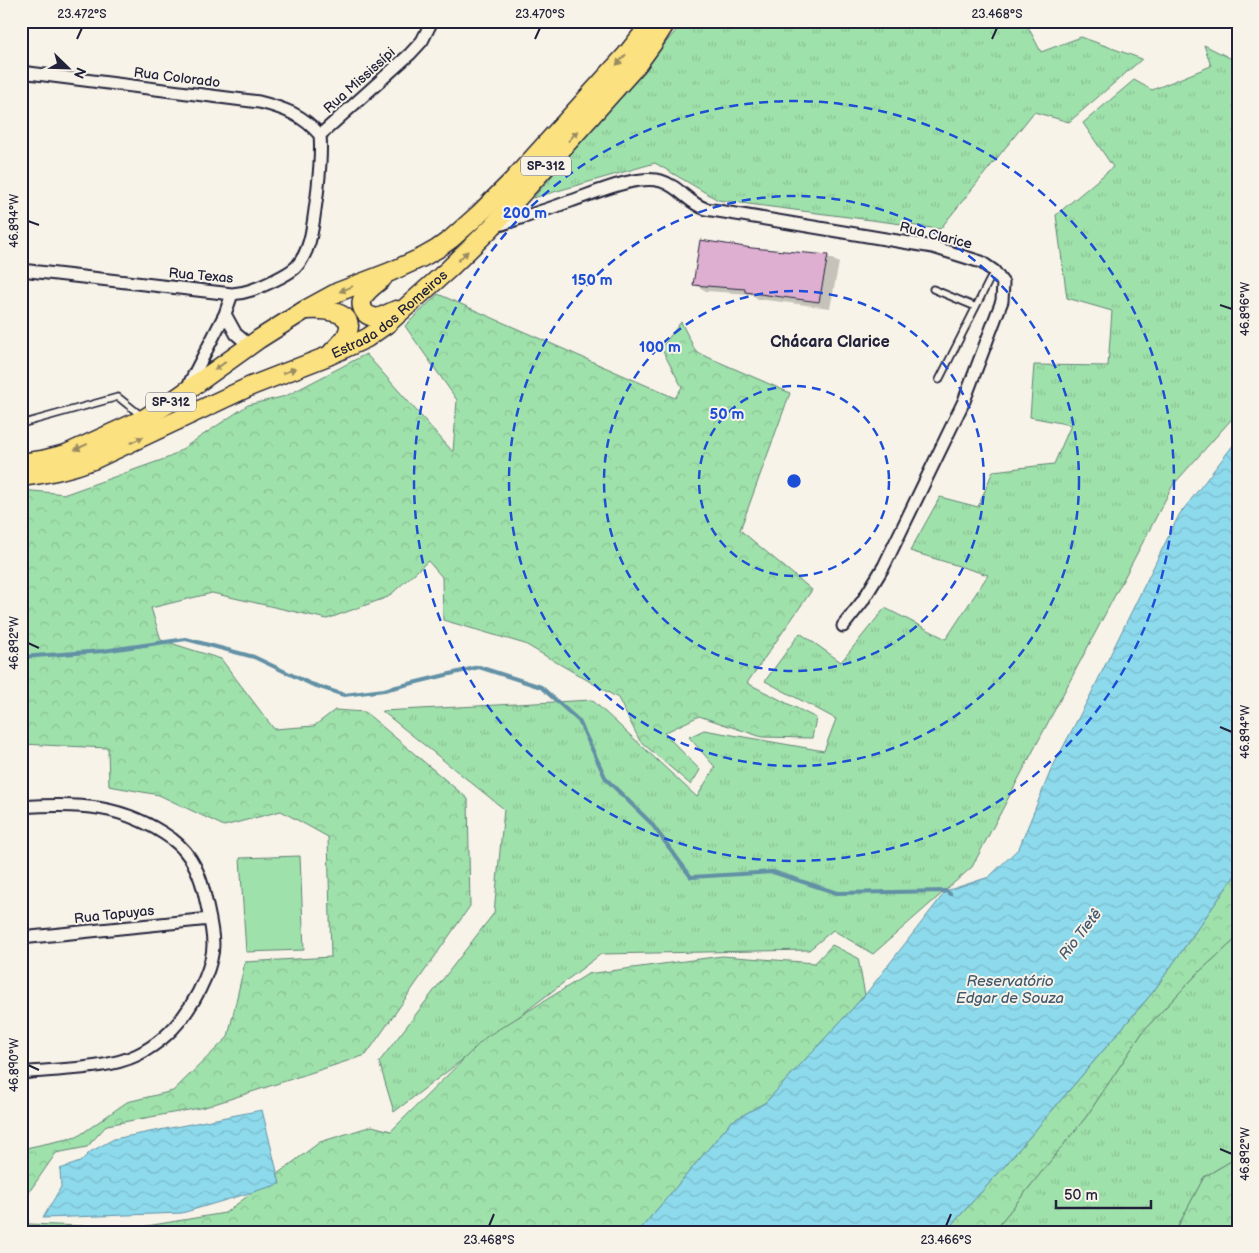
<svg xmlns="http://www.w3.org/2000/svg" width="1259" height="1253" font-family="'Balsamiq Sans',sans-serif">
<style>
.grass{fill:url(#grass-tufts);stroke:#608273}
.forest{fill:url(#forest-crowns);stroke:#608273}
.green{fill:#9fe1ab;stroke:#608273}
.water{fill:url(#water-waves);stroke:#6290a5}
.shadow{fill:#0003}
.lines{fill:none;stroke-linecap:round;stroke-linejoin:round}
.stream{stroke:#6290a5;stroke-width:4}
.building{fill:#deafd1;stroke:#22223b}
.lane-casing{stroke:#22223b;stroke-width:9}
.street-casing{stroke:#22223b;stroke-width:15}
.primary-casing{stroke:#22223b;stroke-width:21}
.lane{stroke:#f7f3e8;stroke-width:5.5}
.street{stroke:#f7f3e8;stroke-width:11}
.primary{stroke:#fbe180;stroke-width:18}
.oneway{fill:#998b61}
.ticks{fill:none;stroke:#22223b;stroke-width:2}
.ring{fill:none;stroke:#1d4ed8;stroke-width:2.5;stroke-dasharray:9 6}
.labels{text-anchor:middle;stroke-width:4;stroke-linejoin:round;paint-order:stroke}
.shield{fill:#f7f3e8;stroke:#62616f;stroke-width:1}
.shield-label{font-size:12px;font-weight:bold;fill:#22223b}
.street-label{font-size:14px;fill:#22223b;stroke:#f7f3e8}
.water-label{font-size:15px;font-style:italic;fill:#425970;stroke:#f7f3e8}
.quarter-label{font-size:16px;font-weight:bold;fill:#22223b;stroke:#f7f3e8}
.centre{fill:#1d4ed8;stroke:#f7f3e8;stroke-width:2.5}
.ring-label{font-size:15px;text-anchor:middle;font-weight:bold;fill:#1d4ed8;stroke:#f7f3e8;stroke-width:4;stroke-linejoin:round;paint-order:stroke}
.neatline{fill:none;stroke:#22223b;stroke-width:2}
.ticks-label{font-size:12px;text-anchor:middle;fill:#22223b}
</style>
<defs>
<pattern id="grass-tufts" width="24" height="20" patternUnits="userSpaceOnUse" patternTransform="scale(1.25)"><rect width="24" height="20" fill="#9fe1ab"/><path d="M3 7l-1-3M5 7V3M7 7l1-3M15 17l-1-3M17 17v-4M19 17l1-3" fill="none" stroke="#89c194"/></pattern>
<pattern id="forest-crowns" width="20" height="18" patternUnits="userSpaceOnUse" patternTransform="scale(1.25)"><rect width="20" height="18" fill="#9fe1ab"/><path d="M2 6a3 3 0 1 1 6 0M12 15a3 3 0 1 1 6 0" fill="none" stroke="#89c194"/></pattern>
<pattern id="water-waves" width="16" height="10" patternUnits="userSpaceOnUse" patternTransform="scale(1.25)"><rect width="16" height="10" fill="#8ddaec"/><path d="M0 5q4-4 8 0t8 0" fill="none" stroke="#79bbcb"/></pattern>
</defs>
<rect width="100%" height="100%" fill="#f7f3e8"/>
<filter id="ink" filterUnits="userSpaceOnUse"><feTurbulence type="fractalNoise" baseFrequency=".02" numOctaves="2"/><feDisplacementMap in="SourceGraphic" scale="10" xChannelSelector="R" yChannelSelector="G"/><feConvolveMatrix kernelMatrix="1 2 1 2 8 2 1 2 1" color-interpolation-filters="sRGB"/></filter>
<g filter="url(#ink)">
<path class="grass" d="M682 21H1025L1041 52 1081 37 1142 59 1069 122 1034 112 940 229 718 200 655 163 533 198 680 26Z
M1204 45 1238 62V412L1173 485 972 867 873 954 833 930 809 950 601 954 394 1112 379 1062 494 913 504 809 382 711 592 700 697 797 715 767 689 737 704 730 824 751 836 719 765 681 800 633 841 662 885 608 946 639 988 575 910 551 940 497 978 507 993 471 1054 464 1071 425 1030 417 1034 365 1108 366 1112 311 1067 298 1056 215 1113 167 1083 123 1134 80 1152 90 1211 66Z
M1238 937V1157L1204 1177 1175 1232H993L1086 1117 1144 1030 1200 971Z"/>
<path class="forest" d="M438 294 675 398 682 387 661 348 681 322 696 352 790 393 740 530 812 590 747 683 816 718 812 738 762 737 699 716 664 733 700 770 691 785 640 741 618 698 525 644 443 620 442 577 428 561 388 597 327 619 212 593 151 608 161 640 221 659 274 729 314 726 335 710 365 712 468 799 470 906 366 1055 205 1107 107 1125 87 1147 56 1153 27 1195 28 1224 135 1228 225 1213 320 1142 372 1126 391 1131 486 1037 588 974 722 956 815 963 832 945 858 958 865 995 766 1102 731 1122 638 1232H21V1149L77 1137 127 1102 173 1091 228 1037 245 962 331 957 328 837 281 811 224 826 159 795 109 786 108 748 21 744V490L66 494 170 457 248 405 286 396 366 354 453 452 457 400 405 326Z
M1238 871V937L1200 971 1144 1030 1086 1117 993 1232H945L1003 1168 1153 992Z
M1238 1157V1232H1175L1204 1177Z"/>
<path class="green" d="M300 856 304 950 246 952 240 858Z"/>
<path class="water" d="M1238 439V871L1153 992 1003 1168 945 1232H638L731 1122 766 1102 865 995 946 891 989 877 1019 848 1051 770 1091 694 1179 515Z
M262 1110 280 1184 182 1213 43 1218 61 1187 60 1169 80 1162 90 1152 114 1139Z"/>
<path class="shadow" d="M752 249 827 256 839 263 830 308 758 299 751 294 706 291 694 284Z"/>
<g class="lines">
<path class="stream" d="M21 657 103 651 186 639 254 657 311 684 344 695 384 690 479 667 541 687 579 721 606 779 651 823 691 877 773 872 837 893 946 891 950 894"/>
</g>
<path class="building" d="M700 240 752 248 828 255 819 302 745 292V289L693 285Z"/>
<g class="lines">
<defs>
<path id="lane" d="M933 289 976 307
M939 380 994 271
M21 424 118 397 143 417"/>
<path id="street" d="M21 72 259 102C284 108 303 115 320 135
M320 135 410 54 422 41 432 21
M494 227C520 218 546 210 571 201 595 193 637 174 661 181 679 186 689 204 706 209L933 247 981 262 994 271 1003 283 1002 301 997 314 964 401 884 566 862 602 843 626
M21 270 232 294C247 293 258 288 271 282 279 278 288 274 295 268 313 250 313 219 317 196 319 176 322 155 320 135
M225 314 236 334 249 345
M187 388 225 314 232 294
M21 807C79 803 123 804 172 839 193 855 201 876 206 901 209 915 213 930 213 945 213 957 209 968 205 978 191 1011 170 1039 137 1055 106 1070 56 1069 21 1073
M21 938 210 919"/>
<g id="primary">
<path d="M383 278C374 286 355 297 364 311 367 316 372 317 378 318L396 310"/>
<path d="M307 310C320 309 358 310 347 334 344 341 337 347 332 352"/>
<path d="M21 463 42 460 66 454 145 418 171 402 259 339 305 310 338 292 390 272 423 257 437 249 451 239 479 214 513 180 626 55 641 36 650 21"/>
<path id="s1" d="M21 477C47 474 69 469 93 460L251 386 328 356 367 338 387 324 449 269 491 228 637 65 653 43 667 21"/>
</g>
</defs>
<use href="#lane" class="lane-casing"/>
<use href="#street" class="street-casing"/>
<use href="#primary" class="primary-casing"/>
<use href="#lane" class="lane"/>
<use href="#street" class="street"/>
<use href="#primary" class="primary"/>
</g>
<defs><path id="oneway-solid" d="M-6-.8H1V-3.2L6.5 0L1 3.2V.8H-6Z" transform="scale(1.25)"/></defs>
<g class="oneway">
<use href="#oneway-solid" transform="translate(621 60) rotate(132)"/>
<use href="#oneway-solid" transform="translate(573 136) rotate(-48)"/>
<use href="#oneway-solid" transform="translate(463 256) rotate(-44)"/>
<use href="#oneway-solid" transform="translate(346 289) rotate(157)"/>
<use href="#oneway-solid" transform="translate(220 366) rotate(144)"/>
<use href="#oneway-solid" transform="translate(289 371) rotate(-20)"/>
<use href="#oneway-solid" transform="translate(137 440) rotate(-26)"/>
<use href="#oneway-solid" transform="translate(81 447) rotate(155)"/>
</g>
</g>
<path class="ticks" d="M77 39 82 28M535 39 540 28M992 39 997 28M28 221 39 225M1220 305 1232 309M28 643 39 648M1220 727 1232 732M28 1065 39 1070M1220 1149 1232 1154M489 1226 494 1214M946 1226 951 1214"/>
<g class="ring">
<circle cx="794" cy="481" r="95"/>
<circle cx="794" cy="481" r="190"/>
<circle cx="794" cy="481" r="285"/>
<circle cx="794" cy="481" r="380"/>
</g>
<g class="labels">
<g class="shield">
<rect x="521" y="156.5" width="50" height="19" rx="4"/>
<rect x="146" y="392.5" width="50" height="19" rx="4"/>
</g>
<g class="shield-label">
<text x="546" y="170">SP-312</text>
<text x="171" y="406">SP-312</text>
</g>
<g class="street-label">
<text transform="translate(177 77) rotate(7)" y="5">Rua Colorado</text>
<text transform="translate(359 80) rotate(-42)" y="5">Rua Mississípi</text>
<text transform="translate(936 235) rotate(14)" y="5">Rua Clarice</text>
<text transform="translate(201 275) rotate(5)" y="5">Rua Texas</text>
<text dy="5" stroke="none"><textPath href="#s1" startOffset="406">Estrada dos Romeiros</textPath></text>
<text transform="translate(114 914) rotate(-6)" y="5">Rua Tapuyas</text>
</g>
<g class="water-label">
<text transform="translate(1080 934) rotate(-52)" y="5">Rio Tietê</text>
<text x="1010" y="986">Reservatório<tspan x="1010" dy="17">Edgar de Souza</tspan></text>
</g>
<g class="quarter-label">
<text x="830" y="347">Chácara Clarice</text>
</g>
</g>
<circle cx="794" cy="481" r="8" class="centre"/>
<g class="ring-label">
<text x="525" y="218">200 m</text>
<text x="592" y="285">150 m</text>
<text x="660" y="352">100 m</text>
<text x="727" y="419">50 m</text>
</g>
<rect width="1259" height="1253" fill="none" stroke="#f7f3e8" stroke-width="55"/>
<g transform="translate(68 68) rotate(113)" stroke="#f7f3e8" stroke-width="4" paint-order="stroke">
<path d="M0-4L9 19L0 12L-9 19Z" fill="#22223b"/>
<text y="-8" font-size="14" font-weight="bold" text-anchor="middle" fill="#22223b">N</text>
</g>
<path d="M1056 1200v8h95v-8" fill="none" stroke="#22223b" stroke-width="2.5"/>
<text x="1064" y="1200" font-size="15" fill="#22223b" stroke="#f7f3e8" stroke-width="4" paint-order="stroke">50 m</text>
<rect x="28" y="28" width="1204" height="1198" class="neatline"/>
<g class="ticks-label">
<text x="82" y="18">23.472°S</text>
<text x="540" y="18">23.470°S</text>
<text x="997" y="18">23.468°S</text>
<text transform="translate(14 221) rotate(-90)" y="4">46.894°W</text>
<text transform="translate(1245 309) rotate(-90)" y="4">46.896°W</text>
<text transform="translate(14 643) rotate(-90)" y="4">46.892°W</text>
<text transform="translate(1245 732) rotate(-90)" y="4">46.894°W</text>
<text transform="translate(14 1065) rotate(-90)" y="4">46.890°W</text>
<text transform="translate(1245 1154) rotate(-90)" y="4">46.892°W</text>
<text x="489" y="1244">23.468°S</text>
<text x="946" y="1244">23.466°S</text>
</g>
</svg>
